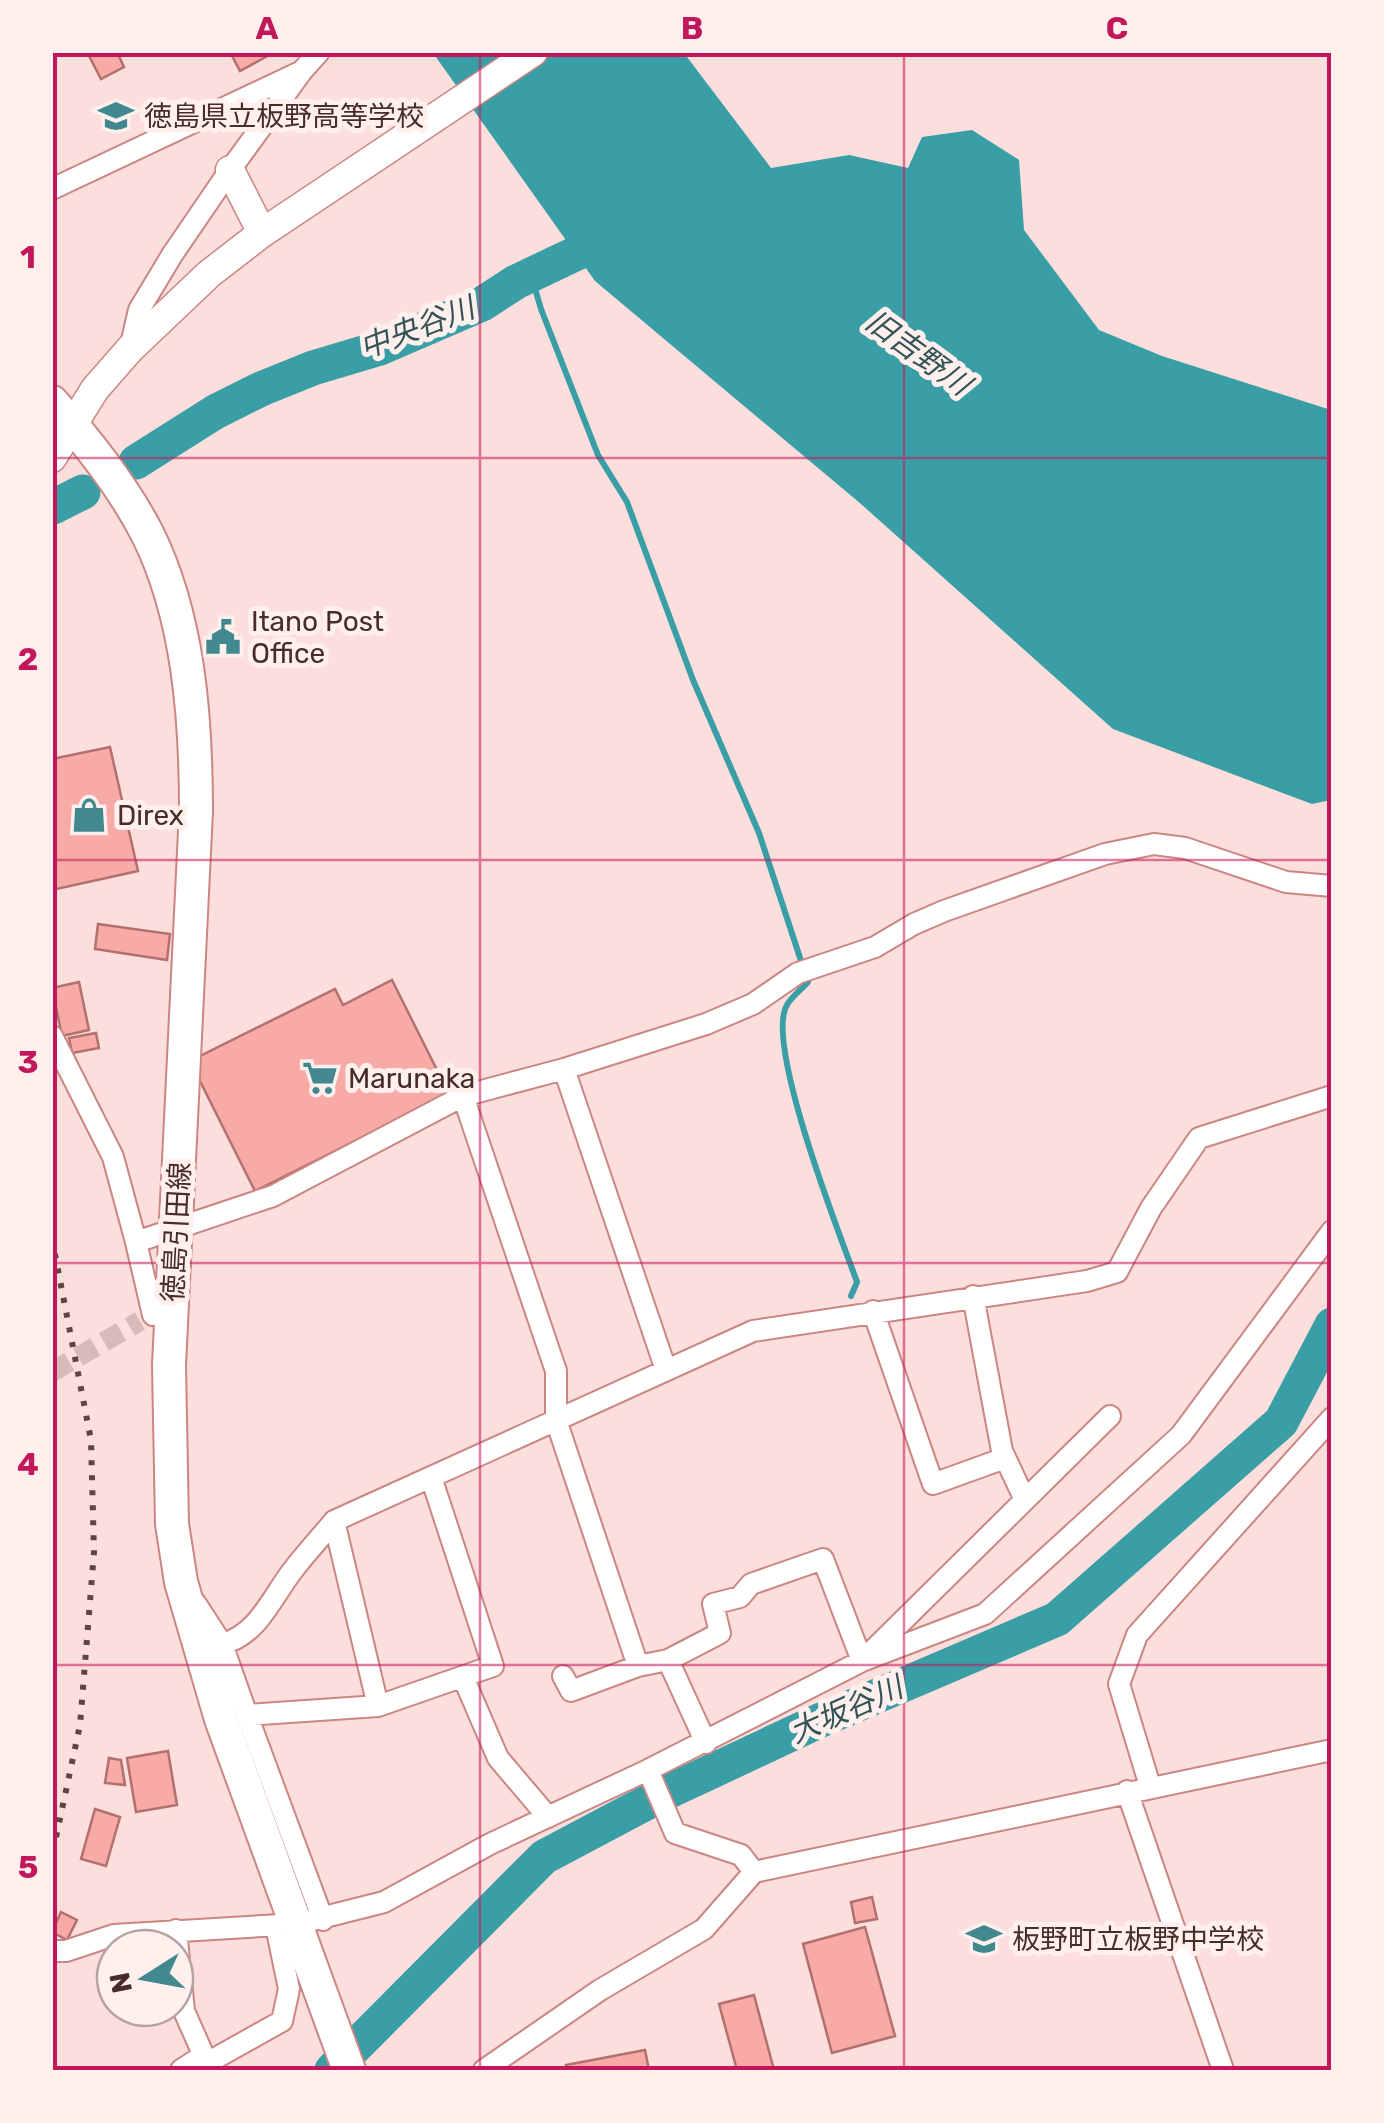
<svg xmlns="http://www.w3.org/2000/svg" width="1384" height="2123" font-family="Rubik,'Noto Sans JP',sans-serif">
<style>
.water{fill:#399ea5}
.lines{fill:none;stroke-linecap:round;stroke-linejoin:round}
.stream{stroke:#399ea5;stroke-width:6}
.river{stroke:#399ea5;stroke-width:35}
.building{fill:#f7aaa6;stroke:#b2706e;stroke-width:2.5}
.street-tunnel{stroke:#d8bab8;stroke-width:20;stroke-dasharray:20 10;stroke-linecap:butt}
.street-casing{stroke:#ca8683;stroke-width:24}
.secondary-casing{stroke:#ca8683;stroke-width:31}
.primary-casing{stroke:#ca8683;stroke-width:36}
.street{stroke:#fff;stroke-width:20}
.secondary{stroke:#fff;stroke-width:28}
.primary{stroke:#fff;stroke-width:32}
.rail{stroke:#614442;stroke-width:6;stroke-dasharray:5 10;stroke-linecap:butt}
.grid{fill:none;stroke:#c2185b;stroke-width:2.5;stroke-opacity:0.55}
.labels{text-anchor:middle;stroke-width:10;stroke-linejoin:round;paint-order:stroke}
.poi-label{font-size:28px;fill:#482c2a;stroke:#fff0ee;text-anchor:start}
.street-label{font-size:28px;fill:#482c2a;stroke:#fff0ee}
.water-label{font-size:30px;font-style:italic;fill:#345355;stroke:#fff0ee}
.neatline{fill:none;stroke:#c2185b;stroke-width:4}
.grid-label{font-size:32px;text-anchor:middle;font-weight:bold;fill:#c2185b}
</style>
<rect width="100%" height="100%" fill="#fcdedc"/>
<path class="water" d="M433 53H684L771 168 849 155 908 168 922 137 972 130 1019 160 1024 230 1099 330 1162 356 1331 410V800L1312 804 1113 729 861 504 595 281Z"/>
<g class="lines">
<path class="stream" d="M531 275 541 309 598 455 627 502 693 680 759 833 808 982C802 989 791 997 787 1005 764 1043 840 1235 857 1282L851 1296"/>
<path class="river" d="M136 462 215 412 261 389 313 368 380 348 482 304 516 282 617 234
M53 507 83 492
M332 2070 544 1857 661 1795 821 1720 1057 1619 1281 1422 1332 1325"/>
</g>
<path class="building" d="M87 52H117L124 67 101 79Z
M230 52H275L240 71Z
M110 747 138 871 52 890V759Z
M98 924 170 934 167 960 95 949Z
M392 980 449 1094 255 1191 190 1061 335 989 343 1005Z
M79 982 89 1030 62 1036 52 988Z
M96 1033 99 1048 72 1053 69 1038Z
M168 1751 177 1805 136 1812 127 1758Z
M109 1758 121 1760 125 1785 105 1783Z
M95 1809 120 1817 106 1866 81 1859Z
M872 1897 877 1919 855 1923 851 1902Z
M61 1912 77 1920 67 1940 52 1932Z
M865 1927 895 2036 832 2053 803 1944Z
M754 1995 774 2070H737L719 2004Z
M645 2050 649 2070H567L566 2065Z"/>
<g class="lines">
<path class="street-tunnel" d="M52 1372 140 1321"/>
<defs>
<path id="street" d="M52 189 300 72
M130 349 139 310 172 255 230 170 302 71 319 52
M52 1036 113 1157 136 1242
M564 1069 666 1370
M463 1096 556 1371V1420L638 1666 668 1660 706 1743
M973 1296 1002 1451 1025 1500
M873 1311 933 1484 1005 1458
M153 1315 136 1242 273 1196 463 1096 564 1069 706 1024 753 1004 798 973 875 947 914 924 944 911 1105 854 1154 844 1185 848 1286 882 1332 886
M334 1521 378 1706
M196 1604 222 1644C258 1635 272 1597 293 1570 306 1553 321 1537 334 1521L753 1331 1087 1281 1117 1272 1151 1208 1199 1138 1332 1096
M222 1644 247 1715 378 1706 493 1666 431 1477
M668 1660 720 1633 713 1604 740 1597 751 1584 823 1559 862 1661 985 1614 1181 1435 1332 1231
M563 1676 571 1691 638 1666
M463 1677 498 1758 548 1817
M247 1715 323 1920
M648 1770 862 1661 1110 1416
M1150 1786 1119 1684 1137 1635 1332 1418
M1127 1791 1223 2070
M176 1930 184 2011 207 2063 282 2021 289 1989 276 1926
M52 1951H66L114 1935 297 1924 384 1902 490 1844 648 1770 675 1833 741 1855 754 1872
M181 2070 204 2055
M484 2070 600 1990 704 1929 754 1872 1332 1750"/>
<path id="secondary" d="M230 170 262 233
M52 458 95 389 130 349 209 274 262 233 533 52"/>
<path id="primary" d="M52 402C88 442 122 485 147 533 189 617 196 719 196 811L169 1365 172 1524 181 1582 221 1719 349 2070"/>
</defs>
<use href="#street" class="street-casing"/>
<use href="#secondary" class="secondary-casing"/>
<use href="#primary" class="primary-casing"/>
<use href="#street" class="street"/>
<use href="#secondary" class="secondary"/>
<use href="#primary" class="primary"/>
<path class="rail" d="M52 1239 91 1440 94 1552 80 1725 52 1856"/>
</g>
<path class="grid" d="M480 52V2070M904 52V2070M52 458H1332M52 860H1332M52 1263H1332M52 1665H1332"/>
<defs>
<symbol id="school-bare" viewBox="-9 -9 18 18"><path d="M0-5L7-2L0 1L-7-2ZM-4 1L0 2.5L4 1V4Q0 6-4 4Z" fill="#41898e" stroke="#fff0ee" stroke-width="2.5" paint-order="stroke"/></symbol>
<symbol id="civic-bare" viewBox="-9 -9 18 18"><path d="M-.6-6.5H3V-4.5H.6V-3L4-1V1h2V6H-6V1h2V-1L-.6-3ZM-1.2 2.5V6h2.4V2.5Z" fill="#41898e" stroke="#fff0ee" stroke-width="2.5" paint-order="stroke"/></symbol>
<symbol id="shop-bare" viewBox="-9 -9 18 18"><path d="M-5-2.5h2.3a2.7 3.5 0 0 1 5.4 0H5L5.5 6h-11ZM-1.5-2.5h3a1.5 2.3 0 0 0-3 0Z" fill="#41898e" stroke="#fff0ee" stroke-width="2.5" paint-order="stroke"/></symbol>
<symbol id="supermarket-bare" viewBox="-9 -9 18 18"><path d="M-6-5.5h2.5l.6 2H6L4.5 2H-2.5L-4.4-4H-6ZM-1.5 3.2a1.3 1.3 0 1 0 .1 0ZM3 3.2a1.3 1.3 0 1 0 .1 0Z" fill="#41898e" stroke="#fff0ee" stroke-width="2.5" paint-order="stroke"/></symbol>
</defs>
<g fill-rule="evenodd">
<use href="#school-bare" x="91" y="91" width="50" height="50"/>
<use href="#civic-bare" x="198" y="612" width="50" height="50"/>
<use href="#shop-bare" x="64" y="790" width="50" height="50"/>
<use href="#supermarket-bare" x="295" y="1053" width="50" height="50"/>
<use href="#school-bare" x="959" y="1914" width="50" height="50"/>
</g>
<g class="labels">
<g class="poi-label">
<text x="144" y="126">徳島県立板野高等学校</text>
<text x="251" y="631">Itano Post<tspan x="251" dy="32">Office</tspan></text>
<text x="117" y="825">Direx</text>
<text x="348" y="1088">Marunaka</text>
<text x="1012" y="1949">板野町立板野中学校</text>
</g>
<g class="street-label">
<text transform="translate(176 1232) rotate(-87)" y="10">徳島引田線</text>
</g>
<g class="water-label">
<text transform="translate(417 328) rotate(-21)" y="10">中央谷川</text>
<text transform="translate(918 353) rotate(36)" y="10">旧吉野川</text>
<text transform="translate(846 1710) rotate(-24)" y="10">大坂谷川</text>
</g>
</g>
<rect width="1384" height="2123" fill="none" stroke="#fff0ee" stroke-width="110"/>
<g transform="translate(145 1978) rotate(259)"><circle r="48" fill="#fff0ee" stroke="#b6a2a0" stroke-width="2.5"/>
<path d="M0-8L18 38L0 25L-18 38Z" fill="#41898e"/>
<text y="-15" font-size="28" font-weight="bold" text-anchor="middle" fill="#482c2a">N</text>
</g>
<rect x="55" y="55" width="1274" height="2013" class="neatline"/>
<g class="grid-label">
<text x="267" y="39">A</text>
<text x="692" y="39">B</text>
<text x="1117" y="39">C</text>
<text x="28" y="268">1</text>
<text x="28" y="670">2</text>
<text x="28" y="1073">3</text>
<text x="28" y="1475">4</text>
<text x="28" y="1878">5</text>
</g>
</svg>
